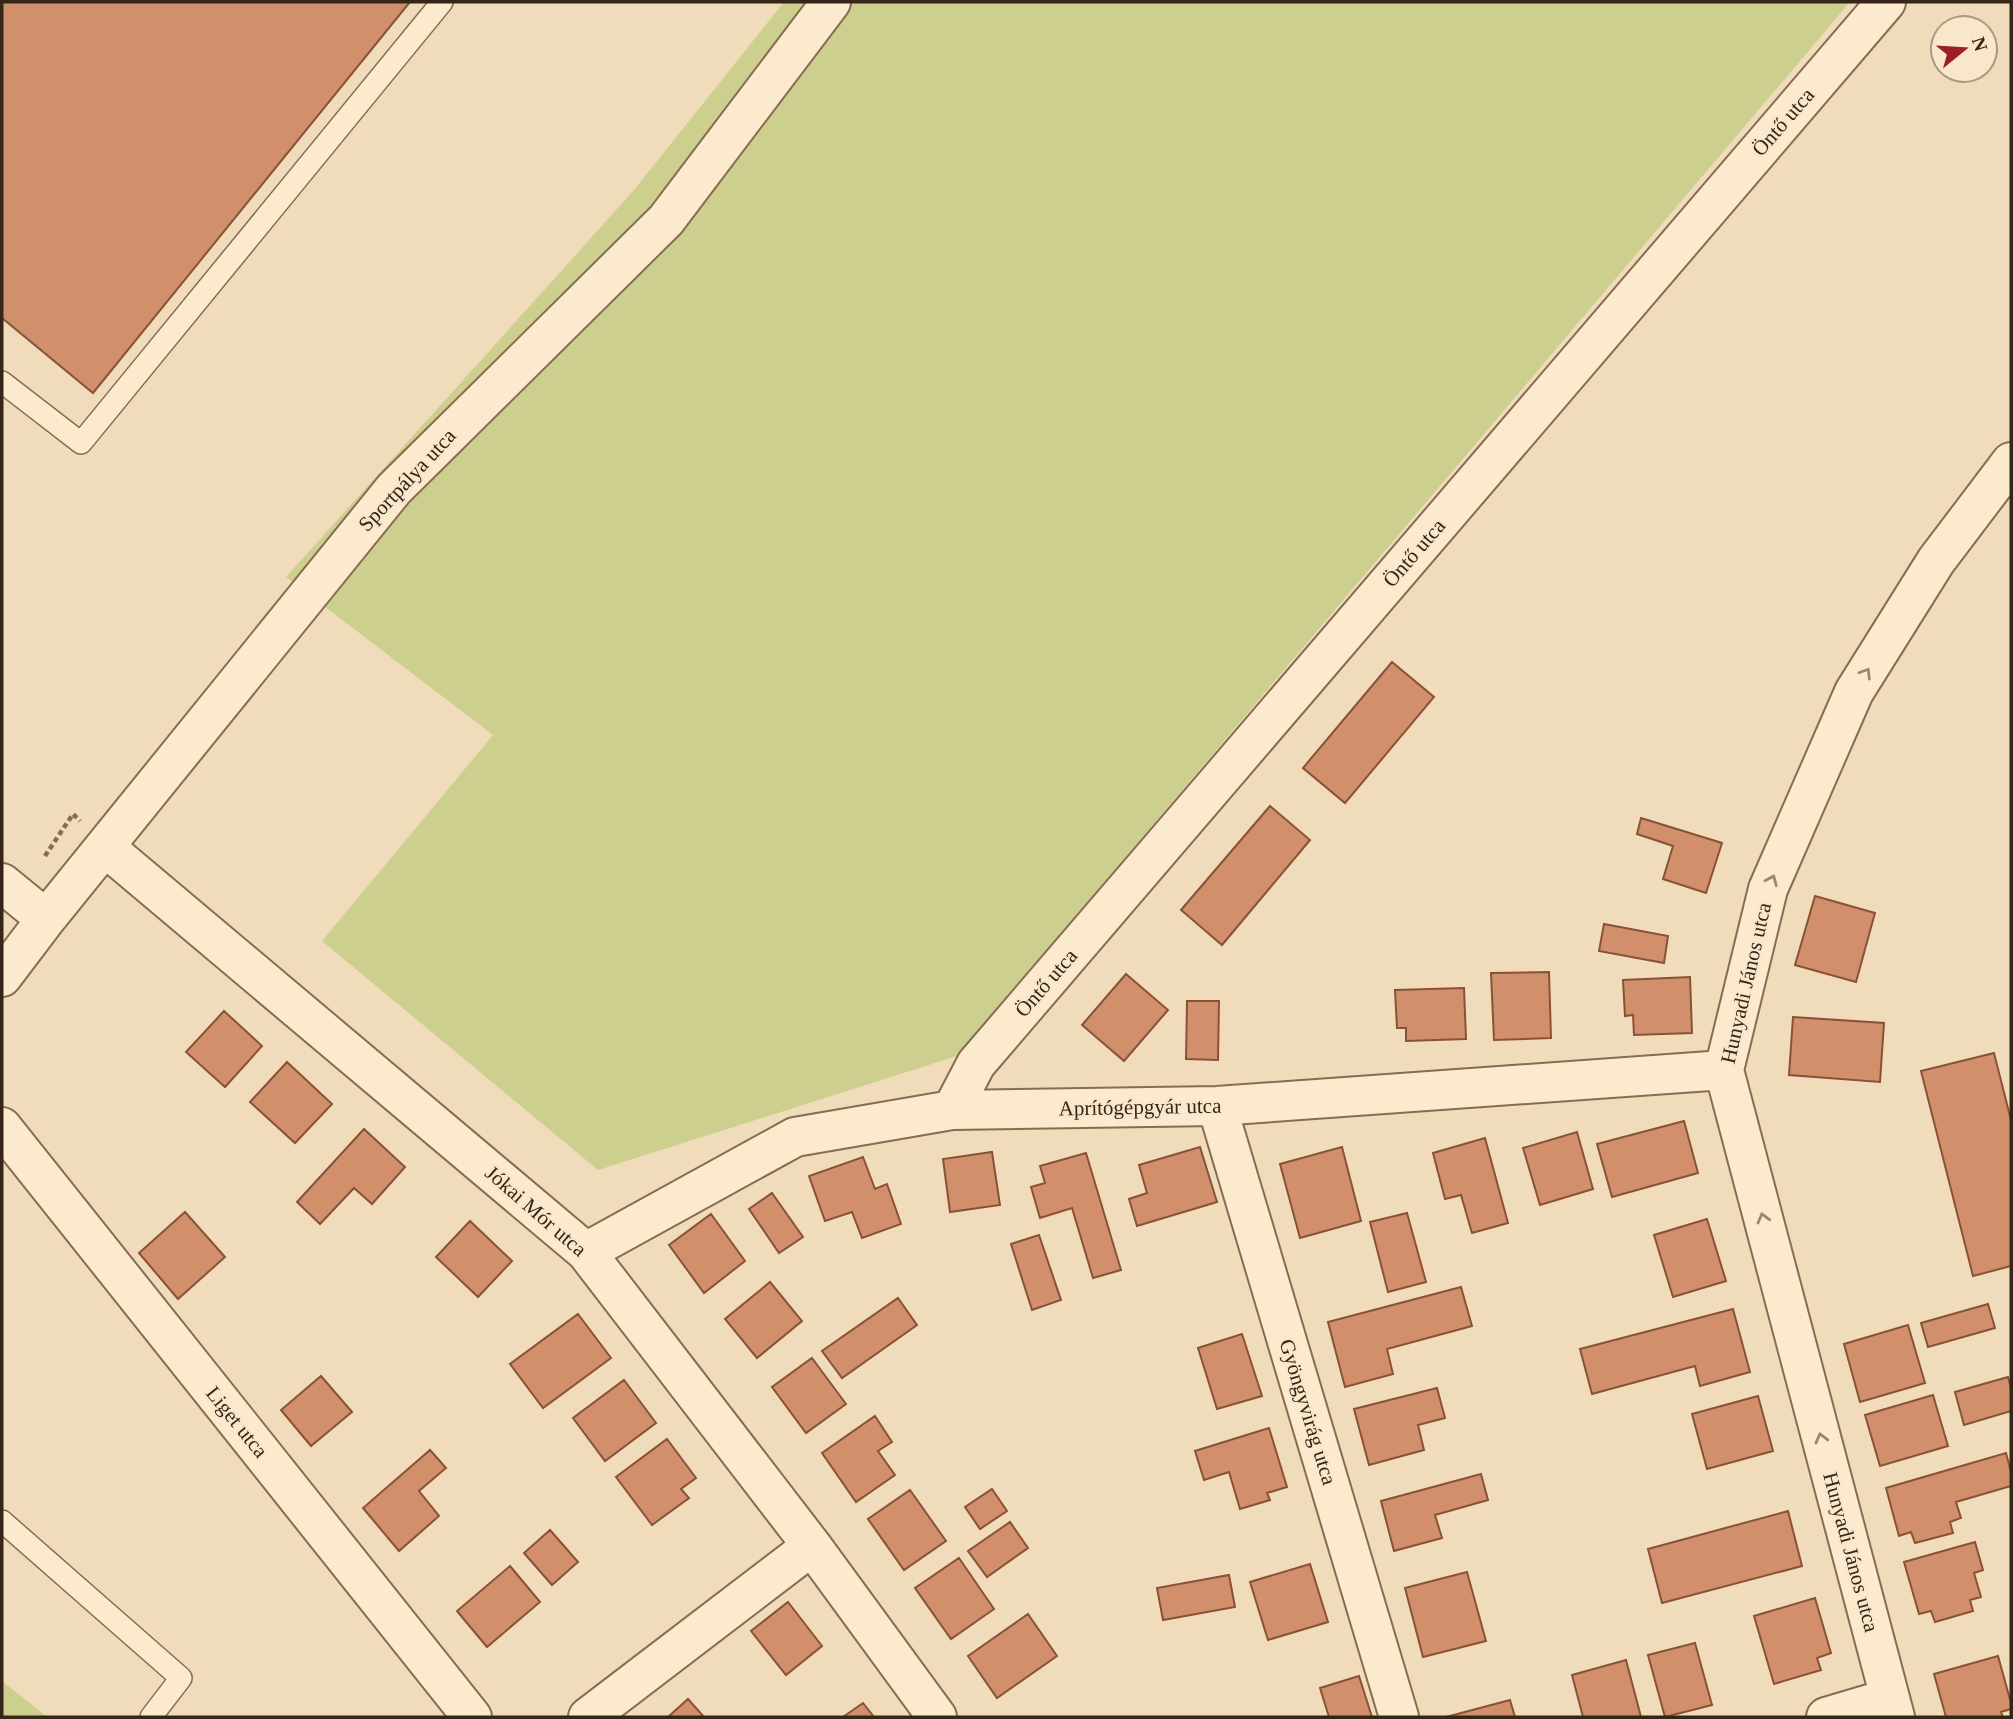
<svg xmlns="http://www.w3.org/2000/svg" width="2013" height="1719" font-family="Georgia,serif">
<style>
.green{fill:#cccf8e}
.building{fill:#d28f6c;stroke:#895238;stroke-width:2}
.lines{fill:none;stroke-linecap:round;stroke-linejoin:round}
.lane-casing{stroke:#886b53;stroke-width:24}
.street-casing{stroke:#886b53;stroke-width:42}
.path{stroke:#886b53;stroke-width:4.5;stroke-dasharray:5 3.5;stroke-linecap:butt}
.lane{stroke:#fbeacd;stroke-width:21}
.street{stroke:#fbeacd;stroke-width:38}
.oneway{stroke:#988873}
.labels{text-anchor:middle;stroke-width:5;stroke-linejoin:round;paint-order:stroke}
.street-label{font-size:21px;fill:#362519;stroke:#f8e7ca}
</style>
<rect width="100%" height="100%" fill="#f0dcba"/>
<path class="green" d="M784 2H1850L957 1056 598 1170 322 941 493 735 286 577 634 190Z
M2 1681 47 1717H2Z"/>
<path class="building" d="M2 2H410L93 393 2 318Z
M1392 662 1434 697 1345 803 1303 768Z
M1270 806 1310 840 1222 945 1181 910Z
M1641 818 1722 843 1706 893 1663 879 1673 846 1637 834Z
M1815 896 1875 913 1856 982 1795 965Z
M1604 924 1668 936 1664 963 1599 951Z
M1549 972 1551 1038 1494 1040 1491 973Z
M1126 974 1168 1010 1124 1061 1082 1025Z
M1690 977 1692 1033 1634 1035 1633 1015 1625 1016 1623 980Z
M1464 988 1466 1039 1406 1041V1028H1397L1395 990Z
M1187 1001H1219L1218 1060 1186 1059Z
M224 1011 262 1046 225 1087 186 1052Z
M1793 1017 1884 1023 1880 1082 1789 1075Z
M1994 1053 2011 1120V1266L1973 1276 1921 1071Z
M287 1062 332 1104 295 1143 250 1102Z
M1684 1121 1698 1173 1612 1197 1597 1144Z
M364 1129 405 1167 372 1204 354 1188 320 1224 297 1202Z
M1577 1132 1593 1189 1540 1205 1523 1148Z
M1485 1138 1508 1223 1472 1233 1461 1195 1445 1199 1433 1153Z
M1200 1147 1217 1202 1137 1226 1129 1199 1147 1193 1139 1165Z
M1342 1147 1361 1221 1300 1238 1280 1164Z
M992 1152 1000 1205 950 1212 943 1159Z
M1086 1153 1121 1270 1093 1278 1072 1208 1040 1218 1031 1187 1045 1183 1040 1166Z
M863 1157 875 1189 887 1184 901 1224 862 1238 852 1212 825 1221 809 1176Z
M772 1193 803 1237 779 1253 749 1209Z
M185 1212 225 1257 178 1299 139 1253Z
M1407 1213 1426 1282 1388 1292 1370 1222Z
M711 1214 745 1261 704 1293 669 1245Z
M1707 1219 1726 1281 1673 1297 1654 1235Z
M470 1221 512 1261 478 1297 436 1257Z
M1039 1235 1061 1300 1032 1310 1011 1244Z
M770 1282 802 1321 757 1358 725 1319Z
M1461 1287 1472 1326 1387 1349 1393 1374 1345 1387 1328 1322Z
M898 1298 917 1325 842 1378 822 1351Z
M1988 1304 1995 1328 1928 1347 1921 1323Z
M1733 1309 1750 1372 1700 1386 1695 1366 1592 1394 1580 1349Z
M578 1314 611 1358 543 1408 510 1364Z
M1908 1325 1925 1383 1860 1402 1844 1344Z
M1242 1334 1262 1396 1217 1409 1198 1348Z
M812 1358 846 1404 806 1433 772 1387Z
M321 1376 352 1412 311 1446 281 1410Z
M2008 1377 2011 1388V1411L1964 1425 1955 1392Z
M624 1380 656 1423 605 1461 573 1418Z
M1437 1388 1445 1418 1418 1425 1424 1450 1369 1465 1354 1409Z
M1933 1395 1948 1446 1880 1466 1865 1415Z
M1758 1396 1773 1451 1707 1469 1692 1414Z
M875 1416 892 1442 878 1451 895 1475 856 1502 822 1453Z
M1269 1428 1287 1487 1267 1493 1270 1500 1240 1509 1229 1472 1204 1480 1195 1451Z
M667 1439 696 1478 681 1489 689 1498 652 1525 616 1477Z
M430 1450 446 1468 419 1491 439 1516 399 1551 363 1508Z
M2006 1453 2011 1472V1486L1956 1502 1961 1518 1950 1522 1953 1533 1915 1543 1911 1532 1899 1536 1886 1488Z
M1481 1474 1488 1500 1435 1515 1442 1538 1394 1551 1381 1501Z
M992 1489 1007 1511 980 1529 965 1507Z
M910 1490 946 1541 904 1570 868 1519Z
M1788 1511 1802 1566 1662 1603 1648 1549Z
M1010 1522 1028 1548 987 1577 968 1551Z
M550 1530 578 1562 552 1585 524 1553Z
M1975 1542 1983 1570 1974 1573 1981 1597 1970 1600 1973 1611 1935 1622 1931 1611 1919 1614 1904 1562Z
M959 1558 994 1609 951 1639 915 1588Z
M1310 1564 1328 1622 1268 1640 1250 1582Z
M510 1566 540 1602 487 1647 457 1611Z
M1467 1572 1486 1641 1423 1657 1405 1588Z
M1229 1575 1235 1607 1163 1620 1157 1588Z
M1815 1598 1831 1653 1817 1658 1821 1670 1774 1684 1754 1616Z
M788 1602 822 1646 786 1675 751 1631Z
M1028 1614 1057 1656 997 1698 968 1656Z
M1695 1643 1712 1705 1665 1717 1648 1655Z
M1998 1656 2011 1703V1709L2001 1712 2003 1717H1946L1934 1674Z
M1626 1660 1641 1717H1583L1572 1675Z
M1359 1676 1372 1717H1329L1320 1688Z
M688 1699 704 1717H668Z
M1510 1700 1515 1717H1446Z
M863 1703 874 1717H843Z"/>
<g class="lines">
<defs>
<path id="lane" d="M2 382 81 443 442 2
M2 1521 181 1678 151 1717"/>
<path id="street" d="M105 847 586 1252 812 1546 937 1717
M2 883 46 919
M2 977 46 919 394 489 666 220 831 2
M1217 1106 1399 1717
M952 1110 976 1064 1886 2
M2 1127 472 1717
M586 1252 795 1137 952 1110 1217 1106 1724 1070
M588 1717 812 1546
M1826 1717 1890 1698
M1895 1717 1724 1070 1768 889 1854 692 1936 561 2011 462"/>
</defs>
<use href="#lane" class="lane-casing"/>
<use href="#street" class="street-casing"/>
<path class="path" d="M45 856 73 814 80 821"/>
<use href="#lane" class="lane"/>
<use href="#street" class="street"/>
</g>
<defs><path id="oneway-chevron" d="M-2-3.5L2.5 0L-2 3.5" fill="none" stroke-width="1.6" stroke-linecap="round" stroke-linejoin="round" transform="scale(1.75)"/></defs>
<g class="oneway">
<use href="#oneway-chevron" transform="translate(1866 673) rotate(-58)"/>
<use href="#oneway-chevron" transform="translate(1772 880) rotate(-67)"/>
<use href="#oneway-chevron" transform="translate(1763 1218) rotate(-105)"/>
<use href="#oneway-chevron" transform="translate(1821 1438) rotate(-105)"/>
</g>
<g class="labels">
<g class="street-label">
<text transform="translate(1783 122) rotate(-49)" y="7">Öntő utca</text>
<text transform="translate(407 480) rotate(-47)" y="7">Sportpálya utca</text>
<text transform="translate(1414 553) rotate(-49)" y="7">Öntő utca</text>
<text transform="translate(1046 983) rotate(-49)" y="7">Öntő utca</text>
<text transform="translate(1746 983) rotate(-77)" y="7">Hunyadi János utca</text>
<text transform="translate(1140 1107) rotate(-1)" y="7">Aprítógépgyár utca</text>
<text transform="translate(536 1211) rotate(41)" y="7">Jókai Mór utca</text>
<text transform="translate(1308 1412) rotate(73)" y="7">Gyöngyvirág utca</text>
<text transform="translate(237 1422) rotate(51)" y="7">Liget utca</text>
<text transform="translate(1851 1552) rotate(75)" y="7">Hunyadi János utca</text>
</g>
</g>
<rect width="2013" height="1719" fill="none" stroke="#362519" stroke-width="7"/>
<g transform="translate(1964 49) rotate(72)"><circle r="33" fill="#f8e7ca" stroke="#aa9983" stroke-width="2"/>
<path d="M0-5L12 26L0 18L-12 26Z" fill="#9b1f29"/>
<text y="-10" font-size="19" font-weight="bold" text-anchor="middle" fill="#362519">N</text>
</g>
</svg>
